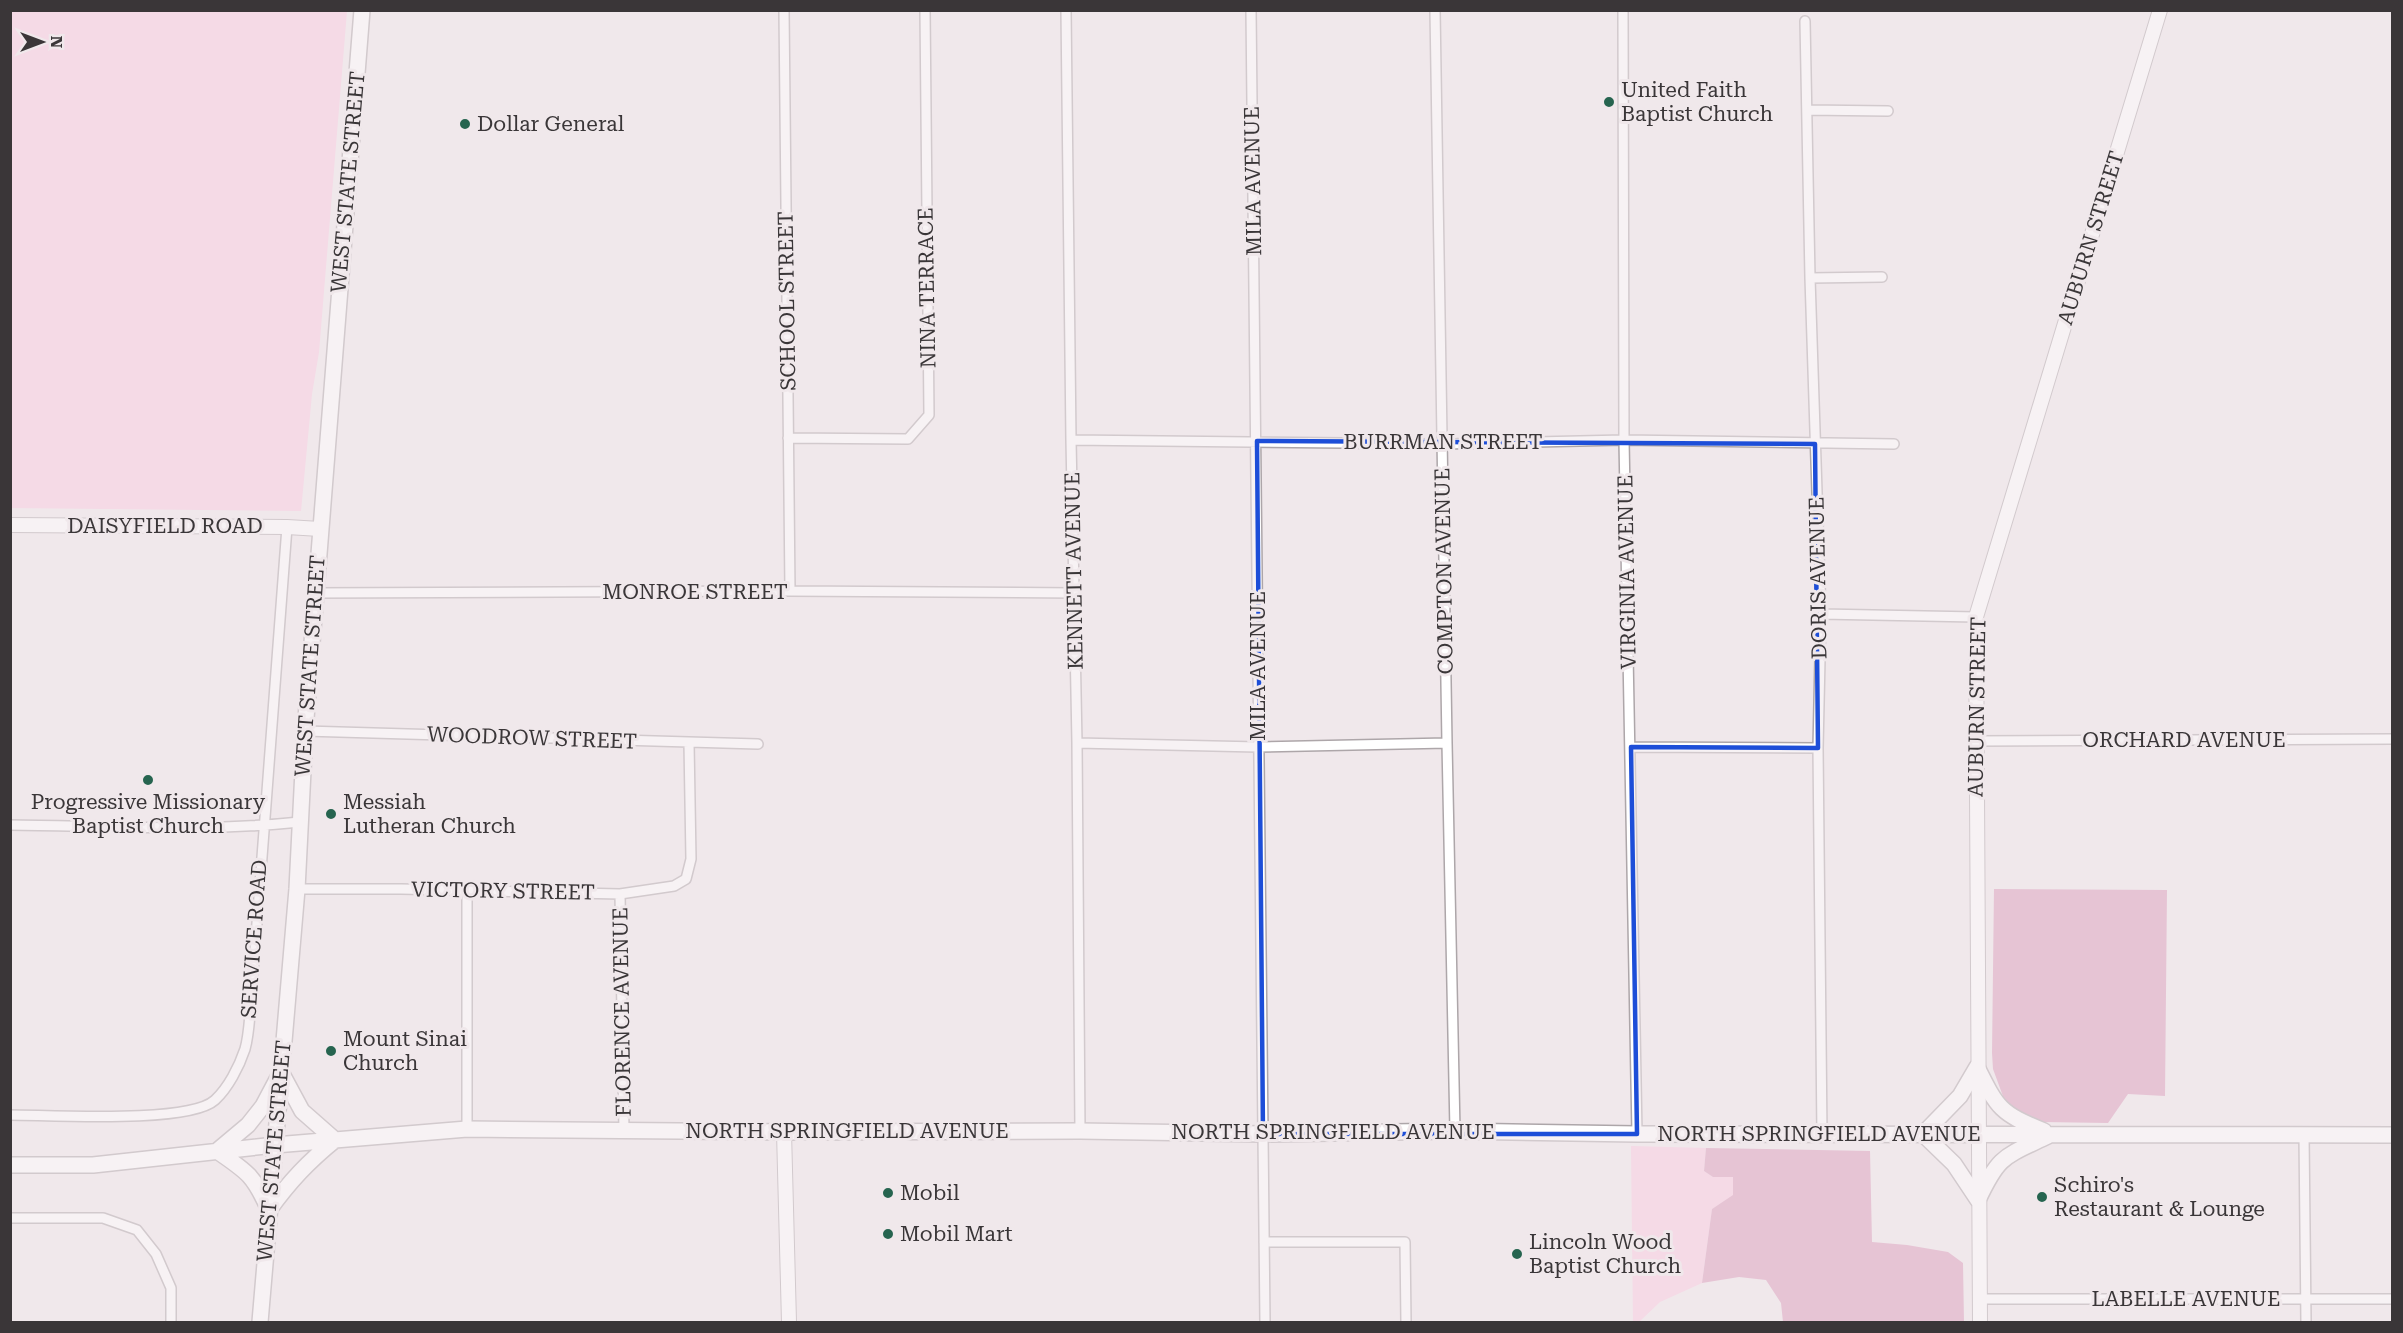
<svg xmlns="http://www.w3.org/2000/svg" width="2403" height="1333" font-family="'Roboto Serif',serif">
<style>
.green{fill:#fac9e0}
.forest{fill:#d999b9}
.lines{fill:none;stroke-linecap:round;stroke-linejoin:round}
.street-casing{stroke:#ada6a9;stroke-width:12}
.secondary-casing{stroke:#ada6a9;stroke-width:16}
.primary-casing{stroke:#ada6a9;stroke-width:18}
.street{stroke:#fff;stroke-width:9}
.secondary{stroke:#fff;stroke-width:14}
.primary{stroke:#fff;stroke-width:15}
.marked{fill:none;stroke:#1d4ed8;stroke-width:4.5;stroke-linejoin:round}
.poi-dot{fill:#26644f;stroke:#f0e8eb;stroke-width:2}
.labels{text-anchor:middle;stroke-width:6;stroke-linejoin:round;paint-order:stroke}
.poi-label{font-size:21px;fill:#3a3638;stroke:#f0e8eb;text-anchor:start}
.street-label{font-size:21px;fill:#3a3638;stroke:#f0e8eb}
</style>
<rect width="100%" height="100%" fill="#f0e8eb"/>
<path class="green" d="M11 10 347 11 319 352 312 394 301 511 11 508Z
M1631 1146 1706 1148 1704 1171 1713 1177 1733 1176V1196L1712 1209 1702 1283 1660 1302 1639 1322H1633Z"/>
<path class="forest" d="M1994 889 2167 890 2165 1096 2128 1094 2108 1123 2042 1122 2012 1110 2004 1099 1993 1069 1992 1053Z
M1706 1148 1870 1151 1872 1242 1907 1245 1948 1252 1963 1263 1964 1322H1783L1781 1303 1766 1280 1739 1277 1702 1283 1712 1209 1733 1195V1177H1713L1704 1171Z"/>
<g class="lines">
<defs>
<path id="street" d="M784 10 790 591
M1066 10 1071 440 1077 743 1080 1131
M1251 10 1265 1322
M1435 10 1447 743 1455 1131
M1623 10 1624 440 1637 1134
M1805 21 1810 278 1821 614 1818 748 1822 1135
M1807 110 1888 111
M1810 278 1882 277
M788 438 908 439 929 415 925 10
M1071 440 1443 444 1624 440 1894 444
M315 593 790 591 1075 593
M1821 614 1976 617
M305 731 758 744
M1975 741 2392 739
M1077 743 1258 747 1447 743
M1631 747 1818 748
M10 825C107 826 204 832 300 822
M297 889H401L620 894 674 886 686 879 691 859 689 743
M620 894 624 1131
M10 1115C49 1115 189 1124 215 1100 228 1088 239 1067 245 1049 251 1028 250 998 253 976L287 527
M467 1129V891
M2304 1135 2306 1322
M10 1218H103L137 1230 156 1254 171 1288V1322
M1264 1242H1405L1406 1322
M1979 1299H2392"/>
<path id="secondary" d="M10 525 287 527 320 529
M784 1132 789 1322
M1980 1322 1976 617 2160 10"/>
<path id="primary" d="M1977 1067 1960 1096 1923 1134 1954 1164 1978 1200
M1977 1067C1998 1109 2000 1113 2044 1131
M281 1072 302 1111 335 1140C308 1162 290 1181 269 1210 254 1176 248 1172 217 1151L248 1125 263 1106Z
M10 1165H93L275 1145 467 1129 784 1132 1080 1131 1263 1134 1455 1131 1637 1134 2392 1135
M1978 1200C1999 1155 2004 1157 2048 1136
M260 1322 297 889 305 731 362 10"/>
</defs>
<use href="#street" class="street-casing"/>
<use href="#secondary" class="secondary-casing"/>
<use href="#primary" class="primary-casing"/>
<use href="#street" class="street"/>
<use href="#secondary" class="secondary"/>
<use href="#primary" class="primary"/>
</g>
<path d="M0 0H2403V1333H0ZM1257 441 1815 444 1818 748 1631 747 1637 1134H1263Z" fill="#f0e8eb" fill-opacity=".55" fill-rule="evenodd"/>
<path class="marked" d="M1257 441 1815 444 1818 748 1631 747 1637 1134H1263Z"/>
<g class="poi-dot">
<circle cx="1609" cy="102" r="6"/>
<circle cx="465" cy="124" r="6"/>
<circle cx="148" cy="780" r="6"/>
<circle cx="331" cy="814" r="6"/>
<circle cx="331" cy="1051" r="6"/>
<circle cx="888" cy="1193" r="6"/>
<circle cx="2042" cy="1197" r="6"/>
<circle cx="888" cy="1234" r="6"/>
<circle cx="1517" cy="1254" r="6"/>
</g>
<g class="labels">
<g class="poi-label">
<text x="1621" y="97">United Faith<tspan x="1621" dy="24">Baptist Church</tspan></text>
<text x="477" y="131">Dollar General</text>
<text x="148" y="809" text-anchor="middle">Progressive Missionary<tspan x="148" dy="24">Baptist Church</tspan></text>
<text x="343" y="809">Messiah<tspan x="343" dy="24">Lutheran Church</tspan></text>
<text x="343" y="1046">Mount Sinai<tspan x="343" dy="24">Church</tspan></text>
<text x="2054" y="1192">Schiro's<tspan x="2054" dy="24">Restaurant &amp; Lounge</tspan></text>
<text x="900" y="1200">Mobil</text>
<text x="900" y="1241">Mobil Mart</text>
<text x="1529" y="1249">Lincoln Wood<tspan x="1529" dy="24">Baptist Church</tspan></text>
</g>
<g class="street-label">
<text transform="translate(1253 181) rotate(-91)" y="7">MILA AVENUE</text>
<text transform="translate(348 182) rotate(-85)" y="7">WEST STATE STREET</text>
<text transform="translate(2091 238) rotate(-73)" y="7">AUBURN STREET</text>
<text transform="translate(927 288) rotate(-91)" y="7">NINA TERRACE</text>
<text transform="translate(787 301) rotate(-91)" y="7">SCHOOL STREET</text>
<text x="1443" y="449">BURRMAN STREET</text>
<text x="165" y="533">DAISYFIELD ROAD</text>
<text transform="translate(1074 571) rotate(-91)" y="7">KENNETT AVENUE</text>
<text transform="translate(1444 571) rotate(-91)" y="7">COMPTON AVENUE</text>
<text transform="translate(1627 572) rotate(-91)" y="7">VIRGINIA AVENUE</text>
<text transform="translate(1818 578) rotate(-91)" y="7">DORIS AVENUE</text>
<text x="695" y="599">MONROE STREET</text>
<text transform="translate(310 666) rotate(-86)" y="7">WEST STATE STREET</text>
<text transform="translate(1258 666) rotate(-90)" y="7">MILA AVENUE</text>
<text transform="translate(1977 707) rotate(-89)" y="7">AUBURN STREET</text>
<text transform="translate(532 738) rotate(2)" y="7">WOODROW STREET</text>
<text x="2184" y="747">ORCHARD AVENUE</text>
<text transform="translate(503 891) rotate(1)" y="7">VICTORY STREET</text>
<text transform="translate(254 939) rotate(-86)" y="7">SERVICE ROAD</text>
<text transform="translate(622 1012) rotate(-91)" y="7">FLORENCE AVENUE</text>
<text x="847" y="1138">NORTH SPRINGFIELD AVENUE</text>
<text x="1333" y="1139">NORTH SPRINGFIELD AVENUE</text>
<text x="1819" y="1141">NORTH SPRINGFIELD AVENUE</text>
<text transform="translate(274 1151) rotate(-85)" y="7">WEST STATE STREET</text>
<text x="2186" y="1306">LABELLE AVENUE</text>
</g>
</g>
<rect width="2403" height="1333" fill="none" stroke="#3a3638" stroke-width="24"/>
<g transform="translate(42 42) rotate(90)" stroke="#f0e8eb" stroke-width="4.5" paint-order="stroke">
<path d="M0-4.5L10 22L0 15L-10 22Z" fill="#3a3638"/>
<text y="-9" font-size="16" font-weight="bold" text-anchor="middle" fill="#3a3638">N</text>
</g>
</svg>
